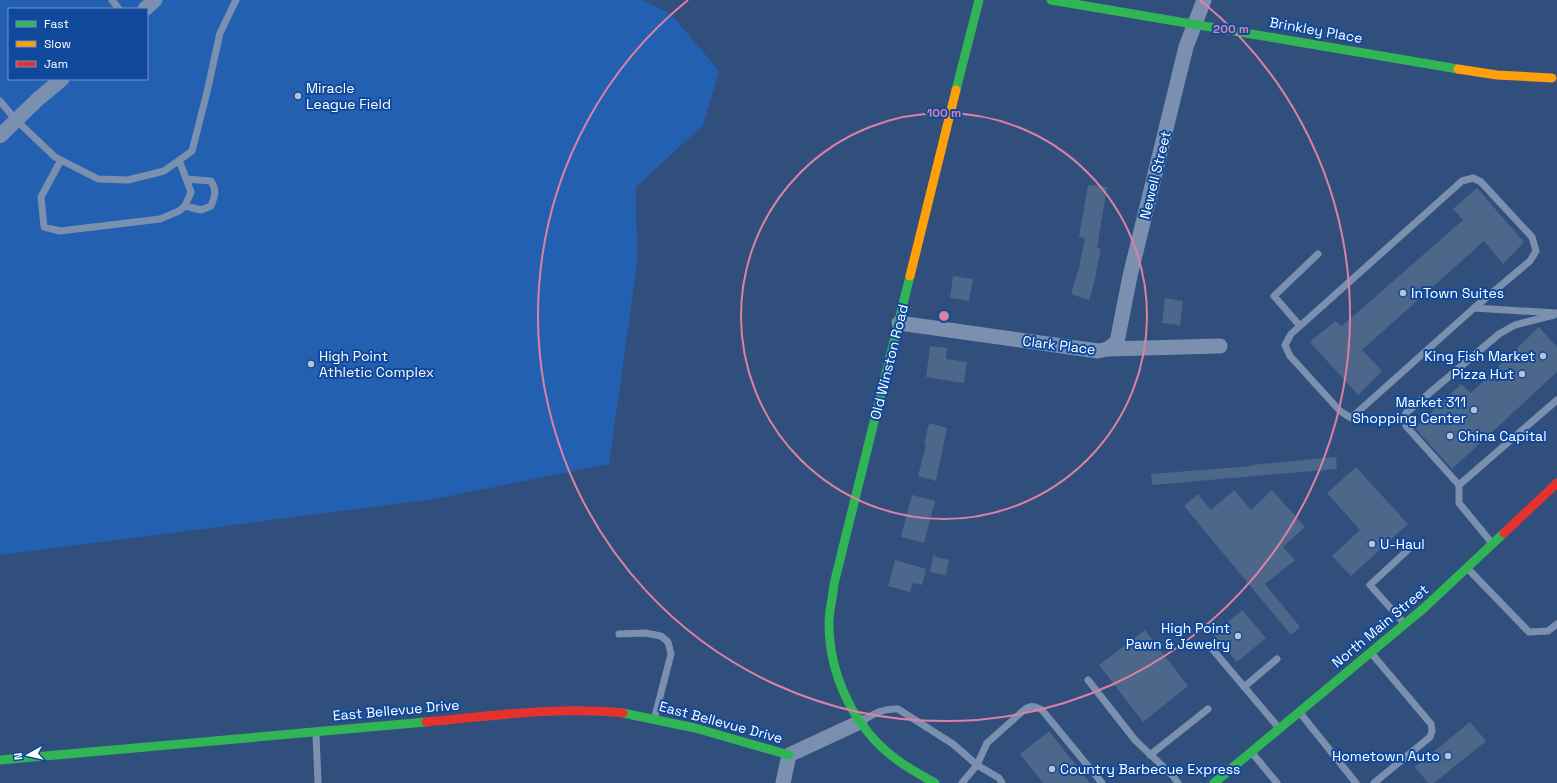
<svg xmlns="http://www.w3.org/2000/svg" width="1557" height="783" font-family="'Space Grotesk',sans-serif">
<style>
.green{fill:#2460b2;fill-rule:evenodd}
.building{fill:#4d678a}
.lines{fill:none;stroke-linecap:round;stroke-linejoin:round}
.lane{stroke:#7b90ae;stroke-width:7}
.street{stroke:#7b90ae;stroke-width:15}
.fast{stroke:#30b455;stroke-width:9}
.slow{stroke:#ff9f0a;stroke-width:9}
.jam{stroke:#e5322d;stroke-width:9}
.ring{fill:none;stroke:#dd80a5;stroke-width:2}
.poi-dot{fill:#b7c1d1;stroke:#10499c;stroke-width:1.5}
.labels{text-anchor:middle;stroke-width:4;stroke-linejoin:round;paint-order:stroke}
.street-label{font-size:14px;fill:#fff;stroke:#10499c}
.poi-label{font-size:14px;fill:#fff;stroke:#10499c;text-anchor:start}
.centre{fill:#dd80a5;stroke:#10499c;stroke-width:2}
.ring-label{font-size:12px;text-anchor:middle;font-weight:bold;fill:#dd80a5;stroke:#10499c;stroke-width:4;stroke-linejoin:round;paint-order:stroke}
</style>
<rect width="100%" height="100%" fill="#304f7c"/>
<path class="green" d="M0 0H642L671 14 719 71 703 125 636 187 637 264 609 464 435 499 0 555ZM9 9H147V79H9Z"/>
<path class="building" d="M1088 185 1107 187 1097 248 1101 249 1094 283 1089 300 1071 294 1079 268 1085 238 1079 237Z
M1477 188 1524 242 1503 264 1484 241 1362 350 1382 371 1358 395 1310 342 1335 321 1342 326 1463 220 1453 209Z
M953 276 973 279 969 301 950 298Z
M1165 298 1183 301 1180 325 1162 323Z
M1539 327 1557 347V372L1452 469 1415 428 1461 384 1471 393Z
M930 346 947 348 946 359 967 362 964 383 926 377Z
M929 423 947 428 936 481 918 476 926 445 924 444Z
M1336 457 1337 469 1152 485 1151 474 1252 466V465Z
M1356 467 1408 524 1351 576 1332 556 1360 530 1327 493Z
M1234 490 1251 510 1272 490 1305 527 1283 547 1295 560 1265 584 1300 627 1291 635 1184 506 1198 494 1211 510Z
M912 495 935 501 924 543 901 537Z
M933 556 949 560 946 575 930 572Z
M895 560 926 569 922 585 913 583 910 592 888 586Z
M1242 610 1266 638 1237 662 1213 634Z
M1145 630 1188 686 1143 722 1099 665Z
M1470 722 1486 741 1434 783H1428L1415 767Z
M1049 731 1090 783H1043L1020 754Z"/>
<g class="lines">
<path class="lane" d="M112 0 119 9
M0 101 16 120 55 157 98 179 128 180 164 171 192 151 207 92 220 33 236 0
M61 160 41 197 44 227 60 231 160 219 179 211 185 206 191 192 179 160
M185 206 201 210 211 206C215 196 217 190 211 181L186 179
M1474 308 1530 261 1536 251 1532 237 1481 182 1473 178 1462 181 1300 326 1291 334 1285 345 1290 356 1340 411 1351 418 1474 308 1557 313
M1300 326 1274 296 1318 254
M1459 485 1406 426 1404 419 1406 413 1499 334 1515 325 1554 315
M1491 542 1459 503V485L1557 400
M1469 570 1529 632 1548 631 1557 624
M1403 622 1370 585 1412 546
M619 634 645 633 661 636 668 642 671 654 655 716
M1208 644 1278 727
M1372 654 1431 724 1432 731 1430 737 1374 783
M1088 680 1135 740 1173 776 1178 783
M1244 687 1277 659
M1301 714 1356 783
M862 721C874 714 883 708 898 709L953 744 977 765 999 778 1002 783
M316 734 318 783
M1253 754 1277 783
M1150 755 1208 709
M962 783 977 765 987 743 1024 710C1031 705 1035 706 1042 710L1102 783"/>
<path class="street" d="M145 9 155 0
M0 136 38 99 62 79
M899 323 1098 351 1108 349 1220 346
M1108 349 1117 342 1130 276 1186 47 1204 0
M783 783 789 755 860 722"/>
<path class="fast" d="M1051 0 1458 69
M956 90 979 0
M910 276 834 584C833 597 829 610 829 623 829 675 854 728 896 759 908 768 922 776 935 783
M623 713 695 728 789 755
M0 760 426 722
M1214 783 1424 608 1504 533"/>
<path class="slow" d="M1458 69 1497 75 1552 78
M910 276 956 90"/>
<path class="jam" d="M1504 533 1557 483
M426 722C492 716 558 706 623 713"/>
</g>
<g class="ring">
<circle cx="944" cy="316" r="203"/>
<path d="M1200 0A406 406 0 1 1 688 0"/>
</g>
<g class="poi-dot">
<circle cx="298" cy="96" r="4"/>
<circle cx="1403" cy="293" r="4"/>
<circle cx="1543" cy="356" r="4"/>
<circle cx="311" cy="364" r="4"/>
<circle cx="1522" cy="374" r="4"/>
<circle cx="1474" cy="410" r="4"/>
<circle cx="1450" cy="436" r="4"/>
<circle cx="1372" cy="544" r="4"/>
<circle cx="1238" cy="636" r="4"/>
<circle cx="1448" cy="756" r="4"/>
<circle cx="1052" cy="769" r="4"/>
</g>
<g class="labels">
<g class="street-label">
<text transform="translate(1316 30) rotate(10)" y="5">Brinkley Place</text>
<text transform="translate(1155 175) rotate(-76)" y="5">Newell Street</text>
<text transform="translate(1059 345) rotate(7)" y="5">Clark Place</text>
<text transform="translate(889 362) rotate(-76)" y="5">Old Winston Road</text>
<text transform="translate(1380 626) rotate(-40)" y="5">North Main Street</text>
<text transform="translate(396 710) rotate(-5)" y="5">East Bellevue Drive</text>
<text transform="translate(721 722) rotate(15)" y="5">East Bellevue Drive</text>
</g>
<g class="poi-label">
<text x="306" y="93">Miracle<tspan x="306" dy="16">League Field</tspan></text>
<text x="1411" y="298">InTown Suites</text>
<text x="319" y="361">High Point<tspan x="319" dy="16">Athletic Complex</tspan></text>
<text x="1535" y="361" text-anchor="end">King Fish Market</text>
<text x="1514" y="379" text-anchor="end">Pizza Hut</text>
<text x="1466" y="407" text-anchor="end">Market 311<tspan x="1466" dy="16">Shopping Center</tspan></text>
<text x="1458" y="441">China Capital</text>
<text x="1380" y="549">U-Haul</text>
<text x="1230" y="633" text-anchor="end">High Point<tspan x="1230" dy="16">Pawn &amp; Jewelry</tspan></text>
<text x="1440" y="761" text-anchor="end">Hometown Auto</text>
<text x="1060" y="774">Country Barbecue Express</text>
</g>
</g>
<circle cx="944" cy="316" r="6" class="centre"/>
<g class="ring-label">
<text x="1231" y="33">200 m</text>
<text x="944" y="117">100 m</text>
</g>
<rect x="8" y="8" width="140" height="72" fill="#10499c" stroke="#7092c4"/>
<rect x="16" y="21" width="20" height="6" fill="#30b455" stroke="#7092c4"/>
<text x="44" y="28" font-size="12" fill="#ffffff">Fast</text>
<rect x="16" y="41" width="20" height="6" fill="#ff9f0a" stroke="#7092c4"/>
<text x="44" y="48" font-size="12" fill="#ffffff">Slow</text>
<rect x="16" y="61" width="20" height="6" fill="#e5322d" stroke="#7092c4"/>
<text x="44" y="68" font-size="12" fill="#ffffff">Jam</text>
<g transform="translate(28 755) rotate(262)" stroke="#10499c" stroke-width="3" paint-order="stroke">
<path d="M0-3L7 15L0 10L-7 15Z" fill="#ffffff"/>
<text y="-6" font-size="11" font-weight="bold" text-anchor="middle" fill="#ffffff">N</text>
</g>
</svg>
